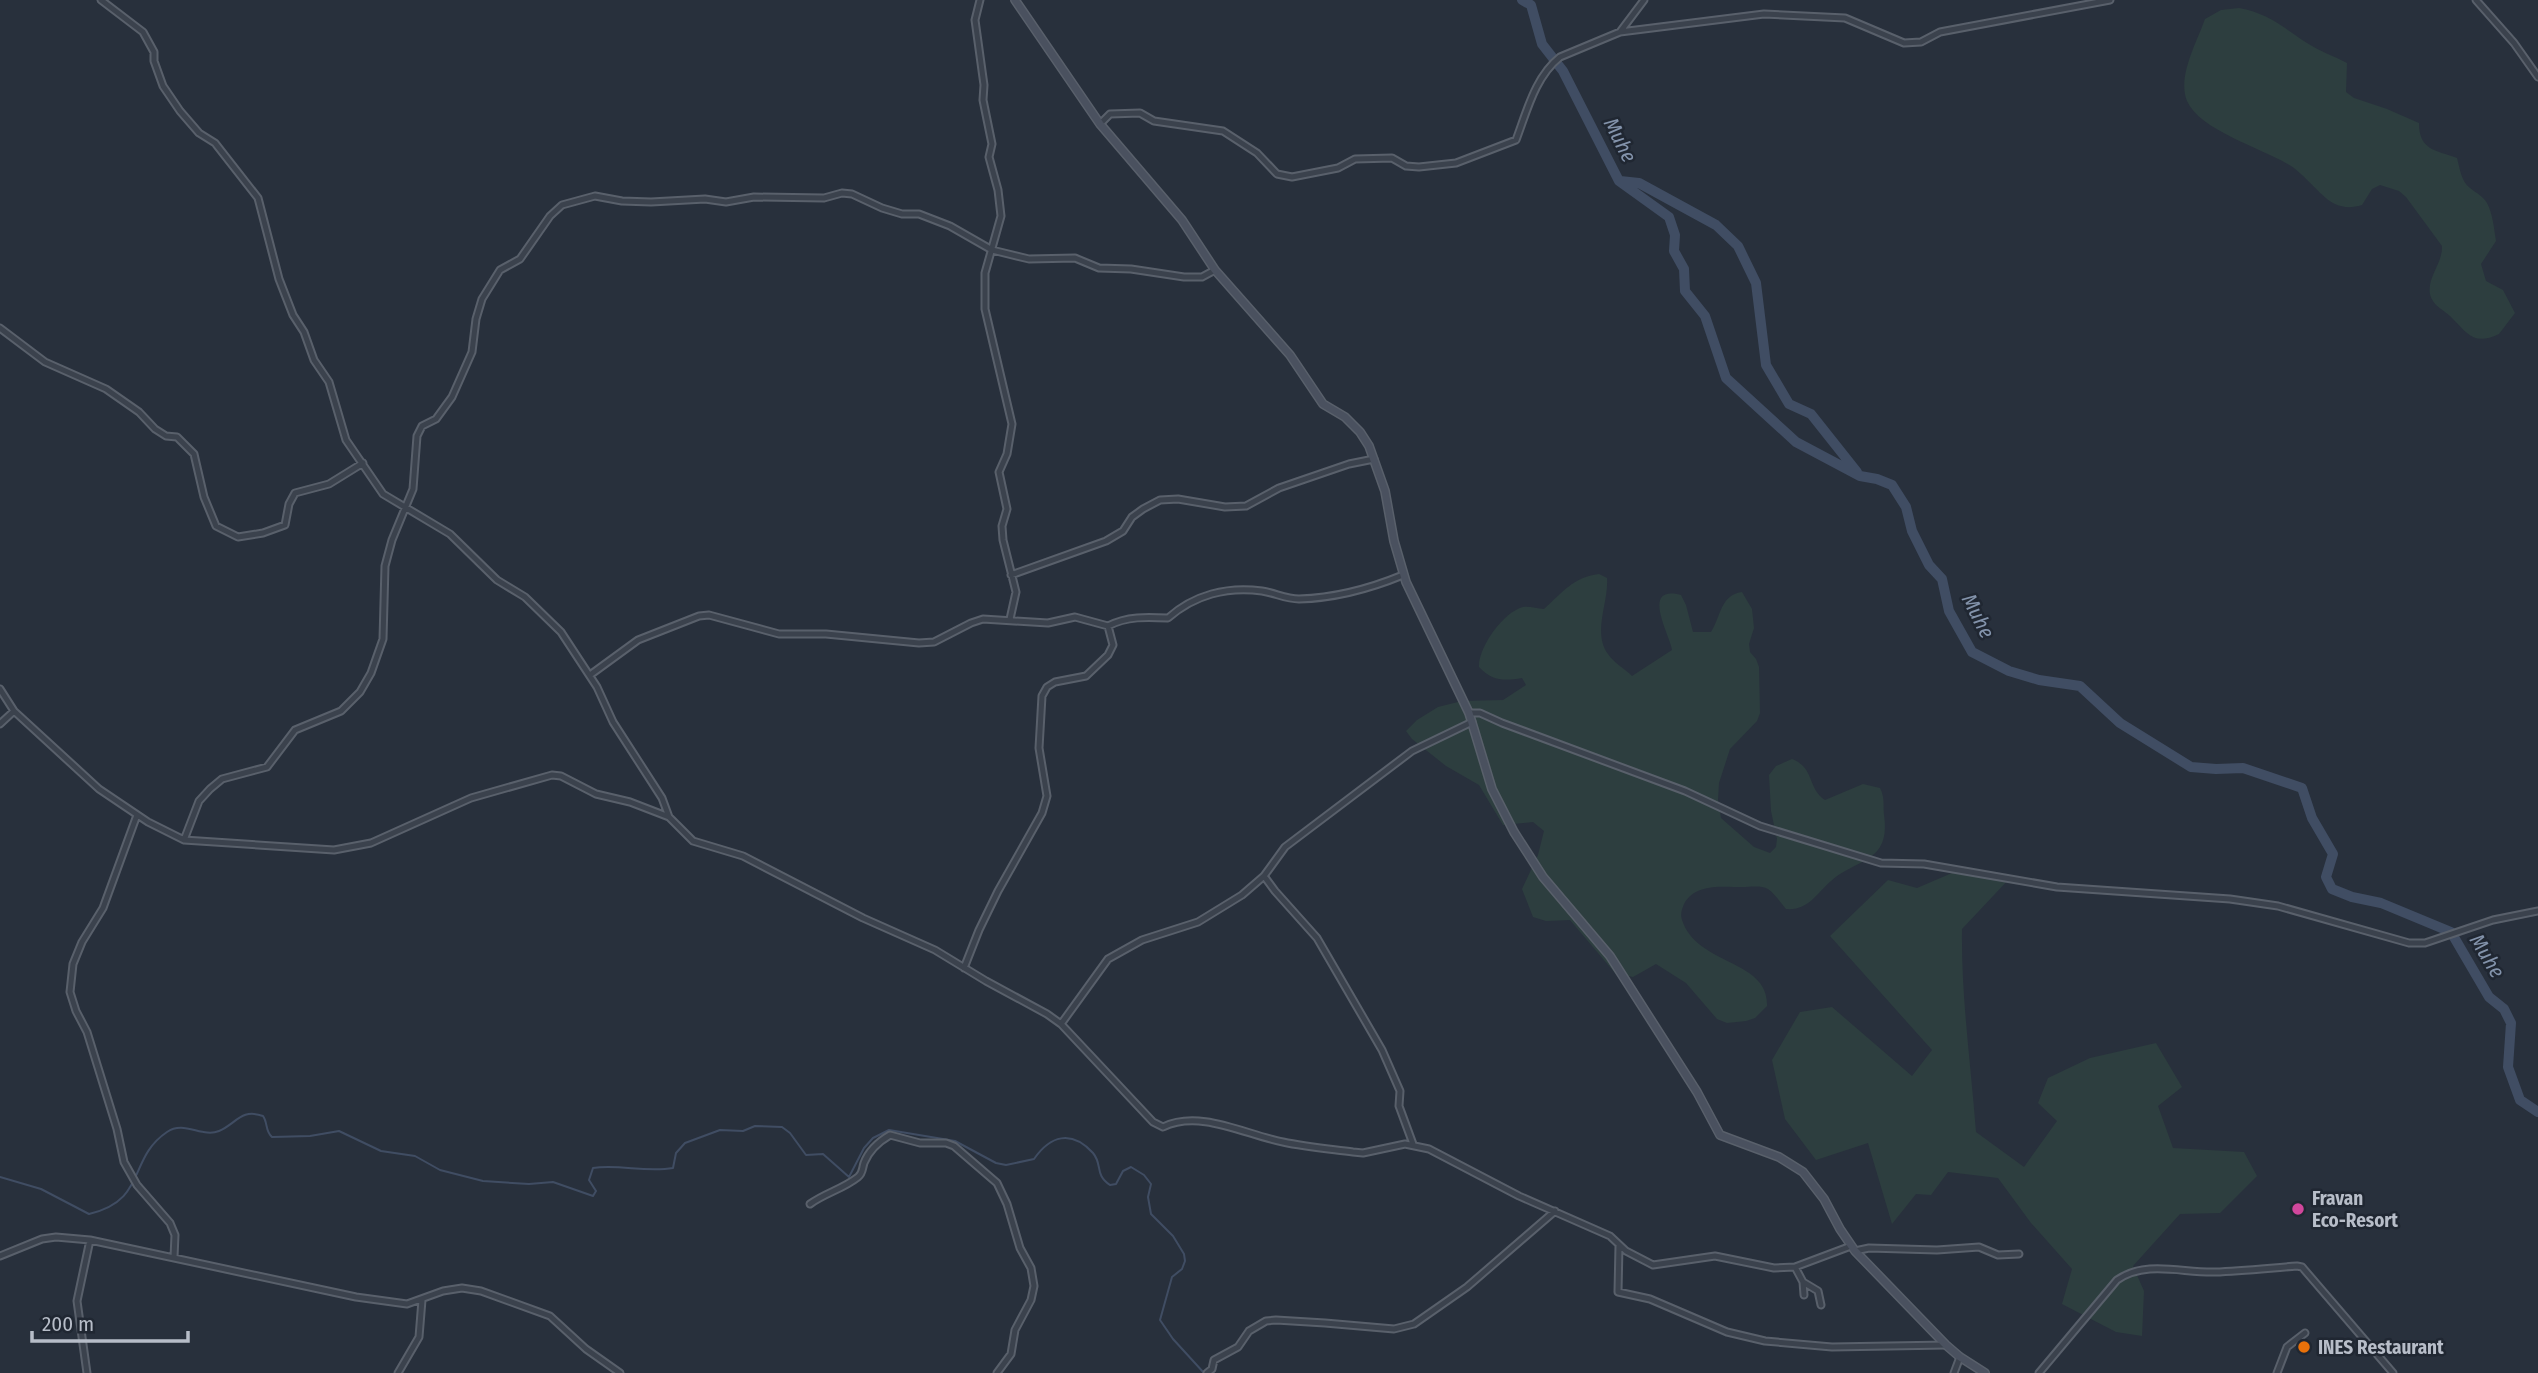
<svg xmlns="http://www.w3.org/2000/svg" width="2538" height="1373" font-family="'Fira Sans Condensed',sans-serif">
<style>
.green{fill:#2d3e3f}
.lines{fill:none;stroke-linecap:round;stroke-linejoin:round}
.stream{stroke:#404d63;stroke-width:2}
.river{stroke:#404d63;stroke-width:10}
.street-casing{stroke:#59606b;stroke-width:9}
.secondary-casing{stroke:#59606b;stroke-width:10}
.street{stroke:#3b424d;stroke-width:5}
.secondary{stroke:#4a515f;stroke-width:7}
.hotel-dot{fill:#d1479c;stroke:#202732;stroke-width:2.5}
.food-dot{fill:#e8710a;stroke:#202732;stroke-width:2.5}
.labels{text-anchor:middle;stroke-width:5;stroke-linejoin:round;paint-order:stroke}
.poi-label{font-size:19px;font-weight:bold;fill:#b7bdc8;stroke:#202732;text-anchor:start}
.water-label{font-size:21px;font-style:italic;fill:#8393ab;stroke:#202732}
</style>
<rect width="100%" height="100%" fill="#28303c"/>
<path class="green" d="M2239 8C2268 13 2284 28 2307 43 2319 51 2334 56 2347 63L2346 92 2354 98 2387 109 2419 123C2419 150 2435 150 2457 158 2460 169 2461 181 2470 188 2476 193 2483 196 2487 203 2493 214 2494 229 2496 241L2481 264 2486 281 2503 290 2515 313 2499 334C2474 346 2468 334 2452 318 2445 310 2433 307 2430 294 2427 277 2443 263 2442 246L2406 197 2399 191 2380 185 2372 189 2362 205C2352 208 2344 208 2335 204 2323 199 2305 175 2291 166 2265 149 2200 131 2187 101 2177 77 2197 42 2205 19L2221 10Z
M1599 574 1607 578C1609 602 1592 632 1608 654 1613 662 1625 669 1632 676L1672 650C1671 637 1639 584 1681 595L1686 605 1693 632H1711C1721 617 1720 595 1742 592L1752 609 1754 628 1749 644 1750 652 1756 659 1759 667 1760 713 1757 721 1730 749 1719 783 1718 800 1721 818 1754 847 1770 853 1776 847 1777 839 1771 811 1769 775 1776 766 1792 759C1815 768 1807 788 1825 800L1863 784 1880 788C1885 798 1883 804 1884 815 1891 863 1857 858 1831 881 1816 894 1808 911 1786 909 1781 903 1775 894 1768 889 1761 885 1750 887 1742 887 1722 887 1695 883 1684 904 1682 909 1680 914 1682 920 1697 966 1769 959 1767 1006L1755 1018 1746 1021 1727 1023 1717 1019 1686 983 1656 964 1633 977 1615 973 1570 920 1546 921 1533 917 1522 889 1538 855 1544 831 1533 822 1503 825 1479 785 1446 766 1412 739 1406 731 1417 720 1438 707 1462 701 1503 700 1526 685 1522 678C1504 681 1492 681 1479 667 1478 648 1503 612 1523 607 1530 606 1537 609 1544 609 1562 593 1573 577 1599 574Z
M1952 873 2010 878 1962 929C1961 997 1971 1065 1976 1132L2024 1167 2057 1121 2038 1103 2048 1078 2090 1058 2156 1043 2182 1087 2158 1106 2173 1148 2244 1152 2257 1176 2220 1213 2180 1214 2133 1266 2144 1291 2142 1336 2116 1332 2062 1304 2072 1269 2031 1223 1998 1178 1948 1172 1931 1195 1916 1194 1892 1224 1868 1143 1816 1160 1785 1119 1772 1060 1800 1012 1832 1007 1912 1076 1932 1050 1830 936 1888 880 1917 888Z"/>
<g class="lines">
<path class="stream" d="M0 1177 41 1189 89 1214C148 1200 127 1159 167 1132 184 1120 202 1138 219 1131 236 1124 241 1108 263 1116 268 1123 265 1131 272 1137L310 1136 339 1131 381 1151 415 1156 440 1170 483 1181 529 1184 553 1182 593 1196 596 1191 589 1180 593 1168C620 1164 646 1173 673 1168L676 1153 685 1143 720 1130 743 1131 755 1126 782 1127 790 1133 806 1155 823 1154 849 1177 864 1148 873 1138 889 1130 955 1141 996 1163 1006 1165 1034 1159C1050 1136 1071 1129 1093 1153 1103 1165 1094 1174 1110 1185L1116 1184 1123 1171 1131 1167 1144 1175 1151 1184 1148 1197 1151 1214 1173 1236 1184 1254 1185 1261 1182 1269 1172 1277 1160 1320 1173 1339 1204 1373"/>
<path class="river" d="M1522 0 1531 5 1542 44 1563 71 1619 181 1669 217 1675 235 1674 251 1684 269 1685 291 1705 316 1726 378 1796 442 1860 476 1877 479 1892 485 1906 507 1912 531 1929 565 1942 579 1949 611 1972 652 2009 671 2039 680 2080 686 2120 723 2191 767 2216 769 2243 768 2302 788 2312 818 2333 854 2326 877 2332 889 2352 897 2381 903 2451 932 2489 997 2504 1009 2511 1023 2508 1067 2520 1100 2538 1112
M1620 181 1639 183 1716 225 1738 246 1756 283 1766 365 1789 404 1811 414 1857 472"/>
<defs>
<path id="street" d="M101 0 143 32 154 52V61L163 86 180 111 199 133 215 143 258 198 279 279 293 315 304 332 314 360 329 382 346 440 383 494 450 534 497 580 525 597 561 632 597 687 613 722 662 798 669 817 693 841 743 856 863 918 935 950 986 981 1047 1014 1061 1024 1153 1122 1163 1127C1200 1109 1246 1135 1283 1142 1306 1147 1330 1149 1353 1152L1363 1153 1405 1144 1429 1149 1519 1196 1610 1236 1626 1251 1653 1265 1715 1256 1774 1268 1795 1267 1851 1246
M980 0 975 20 984 85 983 100 992 144 989 157 998 190 1001 216 985 273V309L1012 424 1007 454 999 472 1007 509 1002 526 1003 540 1016 592 1010 619
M2476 0 2514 43 2538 77
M1620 32 1644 0
M1100 124 1110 114 1140 113 1154 121 1223 131 1257 153 1277 174 1292 177 1338 168 1355 159 1392 158 1406 166 1419 167 1456 163 1516 140C1527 111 1535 77 1560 57L1620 32 1764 14 1845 18 1904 43 1921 42 1940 32 2110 0
M0 328 45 362 106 389 139 412 155 429 166 436 177 437 194 454 204 497 216 526 238 537 263 533 285 525 289 504 295 493 329 484 363 463
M1011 575 1106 541 1123 531 1132 517 1143 509 1160 500 1178 499 1225 507 1246 506 1279 488 1349 464 1374 459
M590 675 638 640 699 616 709 615 779 634H826L919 643 934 642 971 623 983 619 1048 623 1075 617 1108 626C1127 616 1147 617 1168 618 1194 595 1227 586 1262 591 1275 593 1286 599 1299 599 1336 598 1369 589 1403 575
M0 689 14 711 99 789 148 822 184 840 334 850 371 843 471 798 552 775 561 776 596 794 630 802 669 817
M1469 713H1480L1502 723 1685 791 1760 826 1881 863 1924 864 2057 887 2230 899 2278 906 2409 943H2425L2493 920 2538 911
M0 724 14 711
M137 815 103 908 82 942 73 964 70 992 76 1011 87 1032 117 1129 124 1162 137 1185 170 1223 175 1235 174 1257
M184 840 199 801 210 789 222 779 267 767 295 730 341 711 360 692 371 673 383 639 385 566 392 540 413 489 417 436 422 426 436 419 452 397 472 352 476 319 482 299 500 270 520 259 550 216 562 205 595 196 622 201 651 202 705 199 726 202 754 197 824 198 842 193 852 194 882 208 902 214H919L950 226 992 250 1029 259 1075 258 1099 268 1131 269 1184 277H1202L1215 270
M1264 876 1275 891 1317 938 1382 1050 1400 1091 1399 1106 1413 1144
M964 968 979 930 998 891 1042 813 1047 796 1039 748 1042 696 1047 687 1055 682 1086 676 1108 655 1113 645 1108 626
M1061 1024 1108 959 1142 940 1198 922 1242 895 1264 876 1285 847 1412 751 1472 722
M810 1204C825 1193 843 1189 858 1177 863 1173 862 1169 864 1163 869 1150 878 1142 890 1135L920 1143H946L954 1146 997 1183 1007 1204 1020 1248 1031 1268 1034 1286 1031 1300 1015 1330 1011 1354 997 1373
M1619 1246 1618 1292 1650 1299 1727 1332 1765 1341 1832 1347 1946 1345
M1855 1251 1869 1248 1937 1250 1979 1247 1998 1255 2019 1254
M0 1256 42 1239 56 1237 90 1240 356 1297 407 1304 443 1291 462 1288 481 1291 550 1316 586 1349 620 1373
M1795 1267 1803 1282 1804 1295
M1803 1282 1818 1291 1821 1305
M87 1373 77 1301 90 1240
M398 1373 419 1337 422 1300
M1207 1373 1212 1369 1214 1360 1238 1347 1249 1331 1266 1321 1276 1320 1325 1323 1394 1329 1414 1324 1467 1287 1555 1211
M1954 1373 1960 1357
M2039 1373 2117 1280C2146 1260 2182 1273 2215 1272 2242 1271 2270 1268 2297 1266L2302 1267 2393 1373
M2277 1373 2287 1347 2305 1333"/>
<path id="secondary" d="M1015 0 1100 124 1182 220 1215 270 1290 355 1323 404 1345 417 1360 432 1369 446 1385 491 1394 541 1406 582 1469 713 1492 789 1514 832 1543 877 1610 956 1697 1092 1720 1135 1779 1157 1803 1172 1824 1199 1840 1229 1855 1251 1946 1345 1960 1357 1985 1373"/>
</defs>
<use href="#street" class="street-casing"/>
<use href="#secondary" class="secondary-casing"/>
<use href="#street" class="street"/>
<use href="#secondary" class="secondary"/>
</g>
<circle class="hotel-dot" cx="2298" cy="1209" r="7"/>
<circle class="food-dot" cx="2304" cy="1347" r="7"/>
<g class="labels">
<g class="poi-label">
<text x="2312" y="1205">Fravan<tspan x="2312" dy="22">Eco-Resort</tspan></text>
<text x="2318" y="1354">INES Restaurant</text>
</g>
<g class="water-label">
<text transform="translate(1620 140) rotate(63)" y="7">Muhe</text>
<text transform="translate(1978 616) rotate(63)" y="7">Muhe</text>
<text transform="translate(2487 956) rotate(59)" y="7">Muhe</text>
</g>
</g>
<path d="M32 1331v10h156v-10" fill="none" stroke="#b7bdc8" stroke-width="3.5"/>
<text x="42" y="1331" font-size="21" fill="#b7bdc8" stroke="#202732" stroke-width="5" paint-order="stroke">200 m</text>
</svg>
